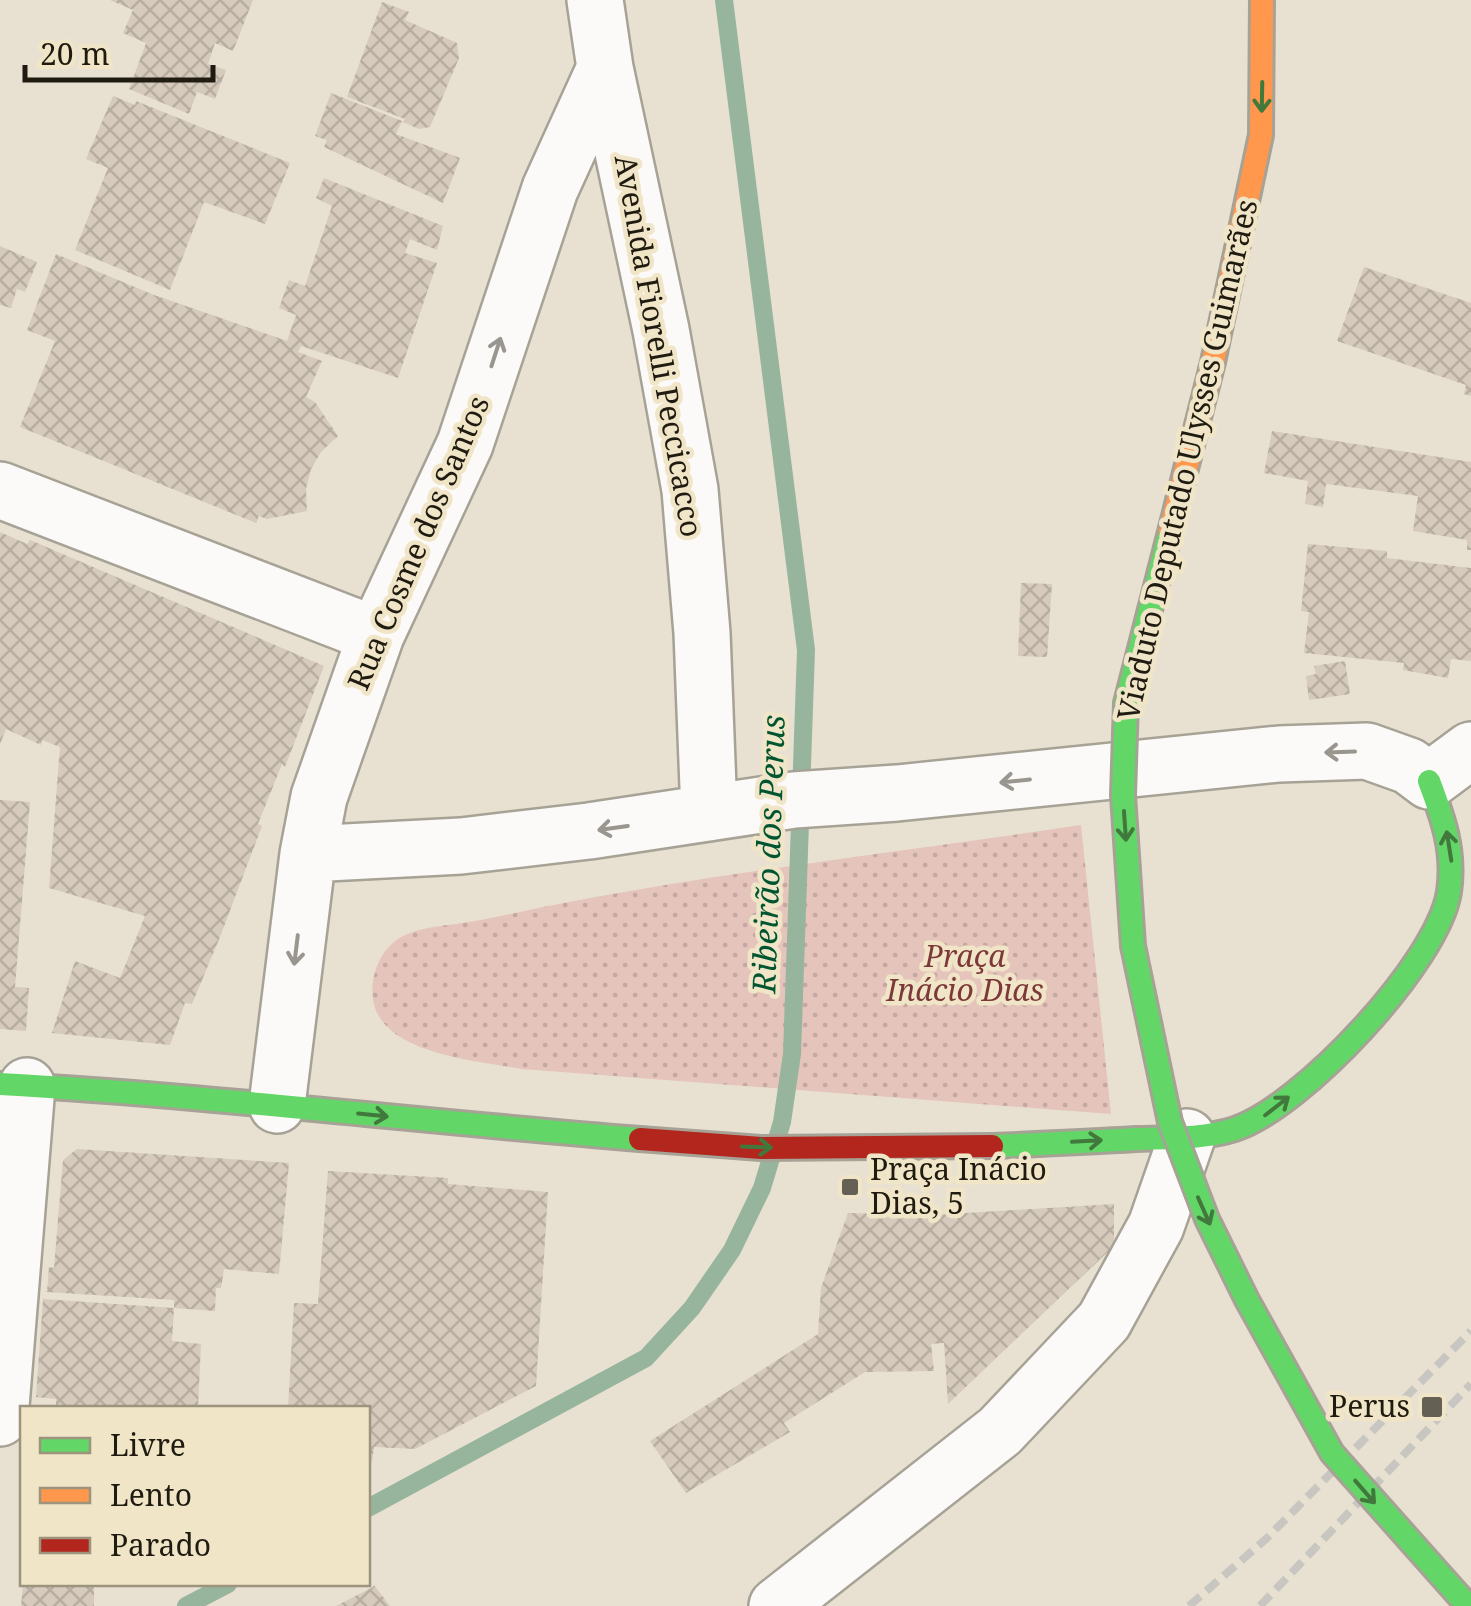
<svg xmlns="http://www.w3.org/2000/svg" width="1471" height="1606" font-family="'Noto Serif',serif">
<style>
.park{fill:url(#park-dots)}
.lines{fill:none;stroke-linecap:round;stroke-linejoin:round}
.stream{stroke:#97b59c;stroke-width:18}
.building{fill:url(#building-cross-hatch)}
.street-casing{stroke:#a7a296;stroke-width:60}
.fast-casing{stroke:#a7a296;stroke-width:28}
.jam-casing{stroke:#a7a296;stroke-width:28}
.street{stroke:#fcfaf8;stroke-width:55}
.fast{stroke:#63d668;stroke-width:22}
.jam{stroke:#b3261e;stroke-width:22}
.rail{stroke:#c8c6c1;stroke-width:8;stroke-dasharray:15 8;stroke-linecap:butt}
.fast-bridge-casing{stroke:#a7a296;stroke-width:28;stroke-linecap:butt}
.slow-bridge-casing{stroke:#a7a296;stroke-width:28;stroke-linecap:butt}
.fast-bridge{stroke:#63d668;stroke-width:22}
.slow-bridge{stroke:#ff974d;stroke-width:22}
.oneway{stroke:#41783c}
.oneway2{stroke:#999690}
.poi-dot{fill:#656054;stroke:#f1e5c8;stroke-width:4}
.labels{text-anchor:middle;stroke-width:9;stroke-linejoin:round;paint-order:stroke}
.street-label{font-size:30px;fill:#1f1b10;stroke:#f1e5c8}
.park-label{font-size:30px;font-style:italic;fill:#7d3939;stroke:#f1e5c8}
.poi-label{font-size:30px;fill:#1f1b10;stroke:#f1e5c8;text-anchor:start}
.water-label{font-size:32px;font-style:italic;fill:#005531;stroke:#f1e5c8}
</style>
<defs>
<pattern id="park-dots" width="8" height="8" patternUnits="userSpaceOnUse" patternTransform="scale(2.5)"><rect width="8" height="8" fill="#e5c4bc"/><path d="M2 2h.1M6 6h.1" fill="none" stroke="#c4a8a1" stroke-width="1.8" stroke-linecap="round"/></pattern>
<pattern id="building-cross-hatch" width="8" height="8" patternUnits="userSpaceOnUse" patternTransform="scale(2.5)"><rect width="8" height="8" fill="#d6cabc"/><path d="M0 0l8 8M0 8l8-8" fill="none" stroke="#b7ada1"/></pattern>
</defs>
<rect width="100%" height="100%" fill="#e8e1d1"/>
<path class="park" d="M1081 825 1111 1114 522 1069C479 1061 392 1055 375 1008 367 982 378 949 403 936 423 926 447 926 469 922 494 918 519 912 543 907 721 872 902 852 1081 825Z"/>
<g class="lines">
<path class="stream" d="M368 1508 646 1358 692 1308 732 1250 762 1188 782 1122 792 1054 806 650 724 0
M186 1606 228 1584"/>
</g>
<path class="building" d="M110 0H253L233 51 215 43 208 64 226 70 215 99 197 92 189 114 129 89 146 43 123 33 133 10Z
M382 2 409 12 405 20 457 43 459 58 430 127 419 129 403 122 405 119 347 97Z
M331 93 402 121 396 134 460 158 443 203 324 147 327 140 315 136Z
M113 96 135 105 136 101 290 163 265 224 204 202 170 290 75 250 108 168 86 159Z
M324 178 443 226 437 250 410 239 405 253 437 263 398 378 301 346 298 352 322 361 306 397 315 402 338 436 321 452 311 469 306 489 307 511 267 519 259 516 256 523 20 427 55 341 27 330 56 254 154 295 287 341 296 315 279 308 289 280 305 286 332 206 316 198Z
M0 246 37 262 25 292 17 289 11 308 0 305Z
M1364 267 1471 303V396L1464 394 1466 385 1337 341Z
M1272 431 1471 462V550H1467V540L1413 531 1418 496 1326 484 1323 507 1305 504 1308 481 1264 473Z
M0 532 27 544 30 540 324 666 285 767 282 764 258 824 262 826 220 937 192 1004 185 1003 170 1045 52 1033 75 961 120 978 145 916 49 888 60 747 42 740 41 745 6 729 0 744Z
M1308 544 1387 551V558L1471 568V661L1451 659 1448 678 1403 670 1404 663 1304 653 1309 612 1301 611Z
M1021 583 1052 584 1047 657 1018 656Z
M1345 661 1350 694 1309 700 1306 676 1316 674 1314 666Z
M0 800 30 802 15 987 29 988 26 1031 0 1029Z
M77 1149 289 1163 279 1274 224 1269 221 1288H216L215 1311 174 1308 172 1341 201 1344 198 1408H56V1399L36 1397 43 1299 174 1308V1300L47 1292 49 1267 54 1268 63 1160Z
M328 1171 448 1178V1184L548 1192 536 1386 415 1449 374 1447 372 1462 368 1461V1408H288L294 1303 318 1304Z
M1114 1204V1246L948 1404 944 1343 931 1344 934 1371 865 1372 784 1423 790 1432 686 1493 650 1441 818 1334 821 1288 848 1213 934 1215Z
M23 1584H94V1606H21Z
M374 1585 390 1606H336L373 1587Z"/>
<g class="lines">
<defs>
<path id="street" d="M595 0 605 68 661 330 690 490 702 633 709 813
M0 490 376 635
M308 854 461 846 589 831 794 800 897 793 1279 754 1367 751 1409 766 1429 781 1471 750
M277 1105 308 854 319 797 376 635 465 444 550 189 605 68
M0 1418 27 1086
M777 1606 1000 1431 1104 1321 1156 1226 1187 1137"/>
<path id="fast" d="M0 1084C214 1096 427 1122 640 1139
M992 1146C1040 1144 1088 1142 1136 1139 1168 1138 1204 1139 1235 1129 1302 1107 1438 962 1449 892 1455 851 1443 818 1429 781"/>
<path id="jam" d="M640 1139 761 1148 992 1146"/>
</defs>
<use href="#street" class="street-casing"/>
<use href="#fast" class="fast-casing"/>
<use href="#jam" class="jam-casing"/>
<use href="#street" class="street"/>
<use href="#fast" class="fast"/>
<use href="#jam" class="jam"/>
<path class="rail" d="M1189 1606 1266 1539 1471 1331
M1260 1606 1471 1384"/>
<defs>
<path id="fast-bridge" d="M1170 532 1126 703 1123 795 1133 946 1170 1122 1207 1219 1247 1300 1332 1453 1468 1606"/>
<path id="slow-bridge" d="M1170 532 1213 362 1261 135 1262 0"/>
</defs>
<use href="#fast-bridge" class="fast-bridge-casing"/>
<use href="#slow-bridge" class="slow-bridge-casing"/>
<use href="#fast-bridge" class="fast-bridge"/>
<use href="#slow-bridge" class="slow-bridge"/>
</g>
<defs><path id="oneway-shaft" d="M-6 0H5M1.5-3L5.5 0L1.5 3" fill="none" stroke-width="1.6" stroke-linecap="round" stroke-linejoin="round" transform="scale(2.5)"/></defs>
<g class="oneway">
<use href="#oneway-shaft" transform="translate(1262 97) rotate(91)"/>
<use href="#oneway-shaft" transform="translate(1125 826) rotate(86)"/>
<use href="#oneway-shaft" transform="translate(1449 846) rotate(-99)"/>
<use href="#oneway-shaft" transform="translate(1277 1106) rotate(-38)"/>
<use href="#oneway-shaft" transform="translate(373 1115) rotate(6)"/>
<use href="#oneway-shaft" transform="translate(1087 1141) rotate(-3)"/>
<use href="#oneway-shaft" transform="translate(757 1147) rotate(2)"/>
<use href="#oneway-shaft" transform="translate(1204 1211) rotate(66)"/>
<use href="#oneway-shaft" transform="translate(1365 1492) rotate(49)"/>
</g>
<g class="oneway2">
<use href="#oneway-shaft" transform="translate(496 352) rotate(-72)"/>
<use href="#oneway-shaft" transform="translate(1340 752) rotate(178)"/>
<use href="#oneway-shaft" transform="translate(1015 781) rotate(174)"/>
<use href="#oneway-shaft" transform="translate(613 828) rotate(172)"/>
<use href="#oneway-shaft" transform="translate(296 950) rotate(97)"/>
</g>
<g class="poi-dot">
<rect x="840" y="1177" width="20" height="20" rx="5"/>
<rect x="1420" y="1395" width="24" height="24" rx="5"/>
</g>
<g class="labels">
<g class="street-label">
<text transform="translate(658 346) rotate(80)" y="10">Avenida Fiorelli Peccicacco</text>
<text transform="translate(1188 460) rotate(-77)" y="10">Viaduto Deputado Ulysses Guimarães</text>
<text transform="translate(419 543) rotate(-67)" y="10">Rua Cosme dos Santos</text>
</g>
<g class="park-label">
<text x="965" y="967">Praça<tspan x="965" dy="34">Inácio Dias</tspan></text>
</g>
<g class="poi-label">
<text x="870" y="1180">Praça Inácio<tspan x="870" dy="34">Dias, 5</tspan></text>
<text x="1410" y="1417" text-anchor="end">Perus</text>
</g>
<g class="water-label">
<text transform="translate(769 854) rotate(-88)" y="11">Ribeirão dos Perus</text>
</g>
</g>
<rect x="20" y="1406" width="350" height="180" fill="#f1e5c8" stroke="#9d947e" stroke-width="2.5"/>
<rect x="40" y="1438" width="50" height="15" fill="#63d668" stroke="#9d947e" stroke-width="2.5"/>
<text x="110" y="1456" font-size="30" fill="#1f1b10">Livre</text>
<rect x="40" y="1488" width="50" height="15" fill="#ff974d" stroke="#9d947e" stroke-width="2.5"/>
<text x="110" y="1506" font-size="30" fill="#1f1b10">Lento</text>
<rect x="40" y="1538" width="50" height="15" fill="#b3261e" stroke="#9d947e" stroke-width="2.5"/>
<text x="110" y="1556" font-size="30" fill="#1f1b10">Parado</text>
<path d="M25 65v15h188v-15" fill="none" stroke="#1f1b10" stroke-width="5"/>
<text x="40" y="65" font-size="30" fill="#1f1b10" stroke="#f1e5c8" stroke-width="8" paint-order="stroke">20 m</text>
</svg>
